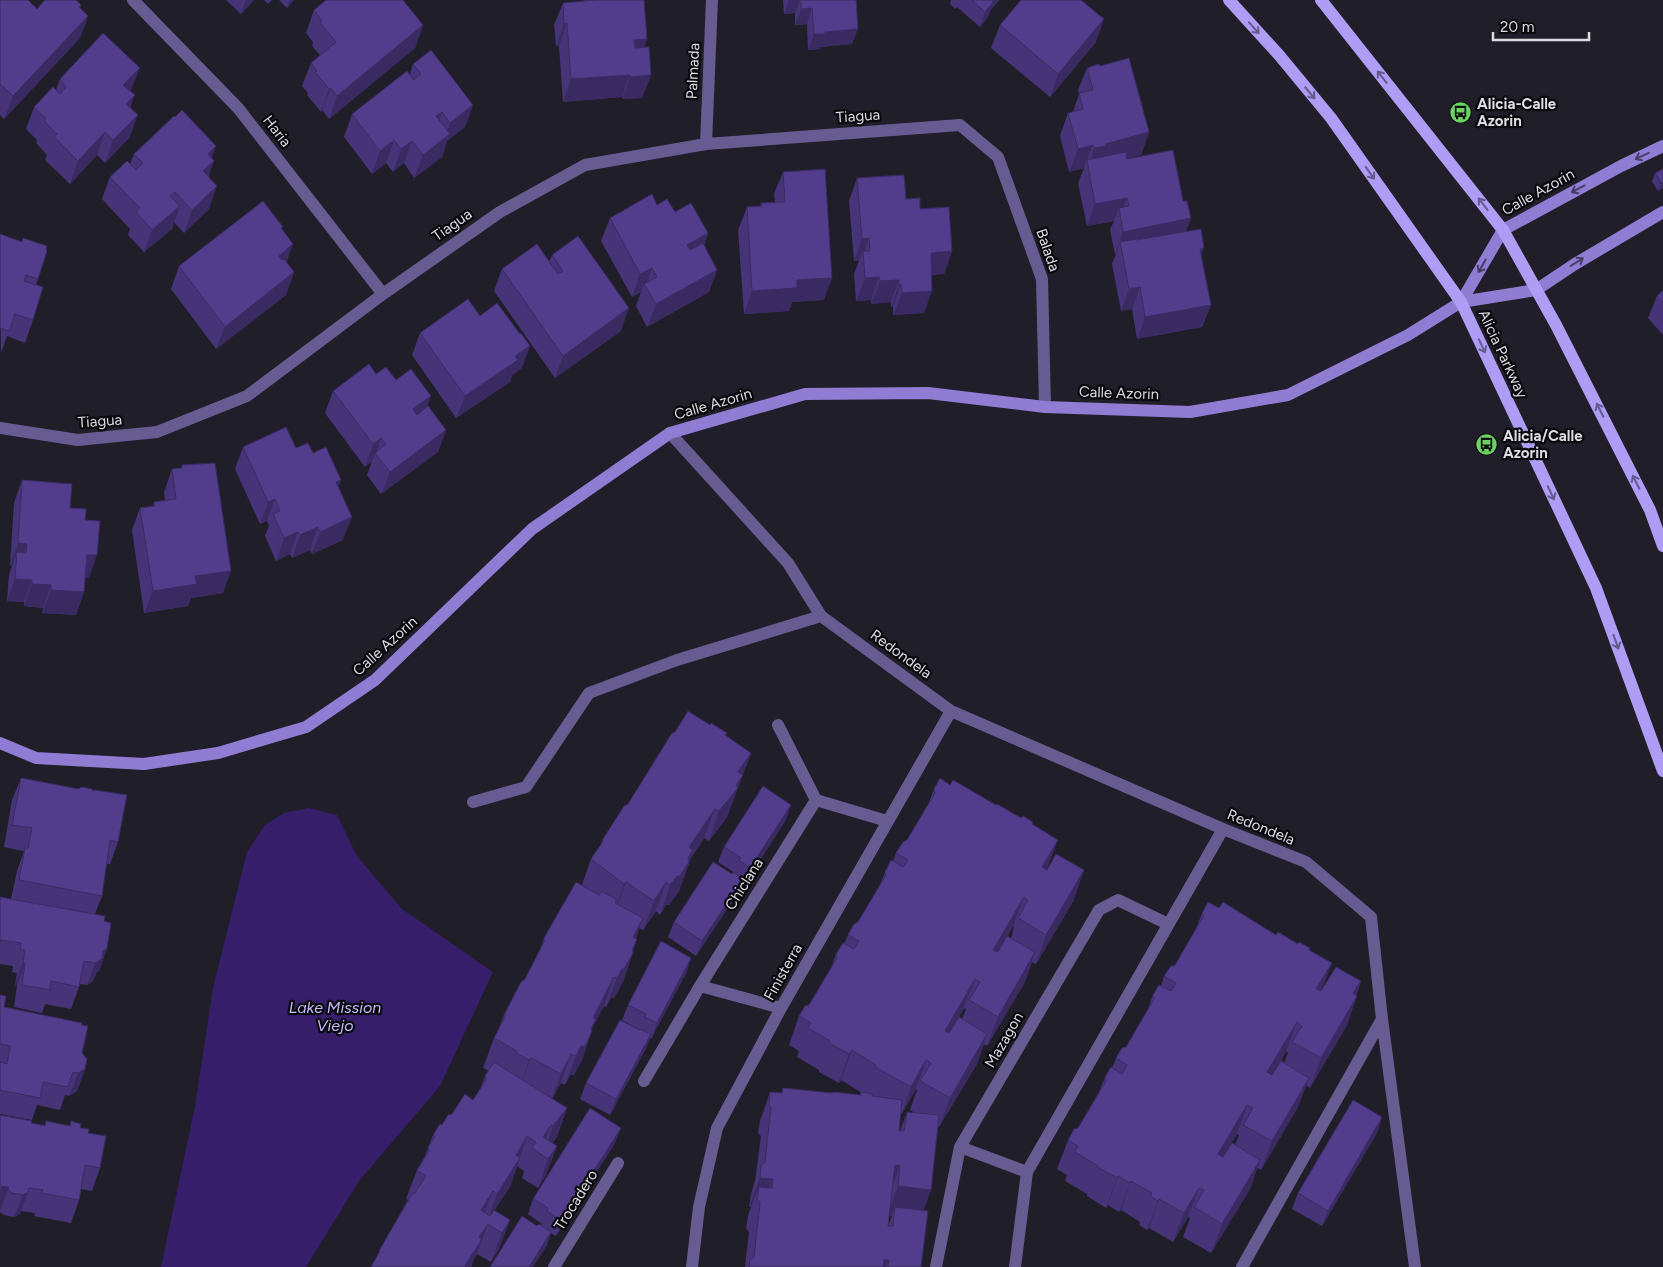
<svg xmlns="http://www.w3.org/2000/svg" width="1663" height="1267" font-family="Figtree,sans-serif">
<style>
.water{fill:#361e6b}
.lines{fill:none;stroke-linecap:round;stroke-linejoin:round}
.lane{stroke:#675c91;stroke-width:12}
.street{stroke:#675c91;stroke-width:12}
.secondary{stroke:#8f7dd3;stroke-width:12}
.primary{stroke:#ae9cf5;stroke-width:12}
.wall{fill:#473478;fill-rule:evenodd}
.shaded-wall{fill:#392b62}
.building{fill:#523d8c;stroke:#392b62}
.oneway{stroke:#645a8d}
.oneway2{stroke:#463d67}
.labels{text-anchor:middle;stroke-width:4.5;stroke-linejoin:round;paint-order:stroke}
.street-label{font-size:15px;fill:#dddce3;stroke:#0a090e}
.poi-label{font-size:15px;font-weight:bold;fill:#dddce3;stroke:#0a090e;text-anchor:start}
.water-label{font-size:16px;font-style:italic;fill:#c5bafc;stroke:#0a090e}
</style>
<rect width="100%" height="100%" fill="#201e29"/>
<path class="water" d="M309 808 337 815 357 856 402 909 493 972 440 1086 359 1181 306 1267H161L195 1106 213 988 247 852 265 825 284 813Z"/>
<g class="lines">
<path class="lane" d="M960 1147 1027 1172
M936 1267 960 1147 1099 910 1118 900 1168 924"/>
<path class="street" d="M133 0 238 108 383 294
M706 144 712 0
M0 428 78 440 157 432 247 396 383 294 500 212 585 165 706 144 960 125 998 157 1042 279 1045 407
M670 433 788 563 821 616 951 711 1223 829 1306 862 1371 917 1382 1019 1415 1267
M816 800 887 821
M473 802 526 787 589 693 677 660 821 616
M700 986 781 1008
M644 1081 700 986 816 800 778 725
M554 1267 618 1163
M692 1267 699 1207 717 1128 781 1008 951 711
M1015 1267 1027 1172 1223 829
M1242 1267 1382 1019"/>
<path class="secondary" d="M1461 302 1503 230 1621 166 1663 146
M0 743 36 758 144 764 218 753 306 727 375 680 532 529 670 433 805 394 928 393 1045 407 1190 412 1288 395 1408 335 1461 302 1536 290 1575 264 1663 212"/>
<path class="primary" d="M1229 0 1279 55 1331 118 1461 302 1596 588 1663 771
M1321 0 1503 230 1556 325 1650 510 1663 546"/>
</g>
<path class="wall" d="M0 0 37 9 81 5 80 8 88 16 80 38 4 119 0 115Z
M226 0H254L241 14Z
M264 0H272L268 4Z
M279 0H294L287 8Z
M583 0H644L647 39 644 47 651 75 642 98 622 99V97L563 102 559 46H556L554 25 563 3 584 1Z
M783 0H856L852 44 820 47V49L808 50 807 24 795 25V13L784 14Z
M951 0H999L990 11 988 17 980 27 957 7 955 9 950 4Z
M314 10 423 25 415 48 329 119 322 110 321 112 307 95 308 93 302 86 311 63 320 55 312 46 313 42 306 33Z
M1000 25 1096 42 1050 97 991 48Z
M413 64 473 105 465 127 447 141 442 157 414 178 404 163 393 172 386 163 372 174 344 137 352 114 410 74Z
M1100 66 1149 132 1141 155 1127 158 1183 201 1191 218 1186 231 1201 256 1211 305 1202 327 1137 339 1132 309 1121 311 1112 264 1116 254H1115L1110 230 1114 221 1087 226 1078 183 1084 168 1069 172 1060 136 1068 113 1073 112 1079 94 1078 90 1087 68Z
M60 79 131 90V91L130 137 105 163 97 155 70 184 45 160 47 155 36 143 37 140 26 129 34 107 56 90Z
M134 154 212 158 209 177V209L184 233 174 222 172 229 144 252 128 235 130 229 102 199 110 177 130 164Z
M783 172 824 300 792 302 789 311 744 314 738 230 747 207H760L761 203 775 202 774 194Z
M1655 173 1663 188 1658 191 1652 181Z
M857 178 906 199 920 209 952 251 944 274 932 275 924 313 893 315V307H891V302L871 304V300L856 301 854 274 859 261H854L849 201Z
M657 205 675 212 708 233 704 246 717 270 709 292 647 327 636 306 641 292 632 297 601 241 610 218Z
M283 227 282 229 287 263 294 272 286 295 216 349 171 289 179 266Z
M0 234 47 251 36 285 33 320 25 343 7 336 1 353Z
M552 255 621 331 555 378 494 291 502 269 549 262Z
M1663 290V335L1648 318 1657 296Z
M480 316 522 368 512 375 510 382 456 418 412 355 420 333Z
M376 374 396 380 427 407 446 430 438 452 381 494 367 475 372 461 365 467 325 413 333 391Z
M243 447 313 453 338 488 343 540 312 554 310 550 292 558 290 554 276 561 265 536 269 526 267 521 260 524 235 469Z
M182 465 223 593 191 598 188 606 144 613 132 530 140 508 153 506 154 502 165 500 164 492 172 469 181 468Z
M22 480 70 508 85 520 89 578 85 577 84 592 76 615 42 613 43 608 24 606V602L7 601 9 575 12 566H10L14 503Z
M726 736 751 753 727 817 709 841 704 838 691 858 679 891 669 905H666L660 915 656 911 643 930 639 928 636 938 633 952 623 982 614 998H611L606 1007 604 1006 593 1026 582 1060 574 1075H570L565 1085 561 1083 552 1099 567 1108 557 1137 552 1143 557 1146 546 1175 538 1188 522 1178 524 1171 517 1166 510 1187 494 1210 510 1220 499 1249 491 1262 477 1254 475 1257 471 1267H371L376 1259 379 1251 408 1200 406 1199 417 1170 424 1158 433 1135 452 1114 473 1100 480 1089 485 1076 489 1071 483 1068 494 1038 498 1030 504 1015 525 979 540 949 544 938 582 885 591 859 600 846 603 839 628 804Z
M21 778 118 842 110 864H106L102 896 95 914 104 921 107 948 99 971 97 972 93 981 87 985 80 984 71 1009 45 1004 42 1013 14 1007 17 985H15L17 973 12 972 13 966 0 964V897L11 899 17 871 24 851 4 847 12 800Z
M950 785 996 805 1032 824 1047 869 1074 900 1036 964 1032 962 1025 982 987 1046 984 1044 977 1064 939 1127H938L931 1190 923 1210 921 1267H745L749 1232 746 1228 748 1216 751 1207H749L751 1194 755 1181 761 1136 758 1133 760 1121 770 1092 781 1093 783 1088 832 1093 860 1095 861 1092 862 1093 841 1080 839 1083 819 1072V1070L797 1057 799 1051 789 1045 799 1016 809 1005 831 968 836 954 844 944 848 935 858 922 879 887 885 872 893 861 896 853 907 840 928 805 934 789ZM1013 926 1014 927 1011 938 1008 936ZM964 1008 966 1009 962 1019 959 1017ZM916 1089 917 1090 910 1110 915 1113 907 1112 900 1131H899L900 1116ZM889 1216H892L888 1226Z
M786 820 745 883 742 881 737 894 696 956 668 937 674 922 732 874 735 873 718 862 724 847Z
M1219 908 1276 935 1310 948V951L1332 963 1321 991 1361 981 1347 1025 1310 1088 1306 1085 1298 1107 1261 1170 1257 1168 1250 1189 1211 1253 1183 1237 1190 1218 1188 1217 1173 1242 1149 1228 1147 1230 1139 1225 1140 1222 1121 1210 1119 1212 1108 1205 1106 1208 1087 1196V1194L1065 1181 1067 1175 1057 1169 1068 1140 1078 1128 1099 1092 1105 1077 1112 1068 1116 1058 1126 1047 1147 1011 1153 995 1161 986 1164 976 1175 965 1196 929 1202 913ZM1286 1051 1288 1053 1284 1063 1281 1061ZM1237 1134 1239 1135 1235 1145 1223 1157Z
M691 958 686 973 651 1039 650 1038 645 1050 610 1115 580 1099 586 1083 640 1030 622 1020 628 1005Z
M0 995 4 1007 81 1025 82 1053 85 1069 77 1091 69 1096 65 1095 60 1110 37 1105 32 1120 0 1114Z
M0 1115 31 1123 45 1125 46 1121 69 1126 71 1121 88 1133 100 1168 92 1191 81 1189 79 1200 71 1223 34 1216 35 1213 21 1211 20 1214 14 1217 4 1215 0 1212Z
M1382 1117 1377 1133 1322 1226 1292 1209 1298 1193Z
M615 1143 556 1236 551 1233 546 1247 537 1226 541 1225 542 1224 528 1214 533 1199Z"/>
<path class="shaded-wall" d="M246 0H254L241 14Z
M290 0H294L287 8Z
M789 0H800L795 13 784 14Z
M992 0H999L990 11 988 17 980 27 985 12Z
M812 8 807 24 795 25 801 9Z
M88 16 80 38 4 119 13 96Z
M1104 19 1096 42 1050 97 1058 74Z
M567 23 559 46H556L564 24Z
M423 25 415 48 329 119 337 96Z
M858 29 852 44 820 47V49L808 50 814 34 825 32Z
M647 39 639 62 626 63 634 40Z
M140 68 131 90 115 107 123 85Z
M630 75 622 97 563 102 571 79Z
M651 75 642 98 622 99 630 77Z
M331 88 322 110 321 112 329 89Z
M135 95 126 117V104Z
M473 105 465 127 447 141 442 157 414 178 423 155 445 138 450 123Z
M442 112 434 134 436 116Z
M138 115 130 137 105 163 113 140Z
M105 132 97 155 70 184 78 161Z
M1149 132 1141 155 1098 166H1088L1094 148 1105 144Z
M394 140 386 163 372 174 380 151Z
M412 141 404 163 393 172 401 149Z
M1093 145 1084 168 1069 172 1078 149Z
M216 146 209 166 214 161 206 183 195 194 208 154Z
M1663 182V188L1658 191 1661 183Z
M217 186 209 209 184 233 192 210Z
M1127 198 1120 216 1119 208 1114 221 1087 226 1095 204Z
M180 206 172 229 144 252 152 230Z
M1191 218 1182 240 1120 242 1116 254H1115L1123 232Z
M708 233 700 256 679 268 687 245Z
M869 238 863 256V251L859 261H854L862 239Z
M293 244 285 267 279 256Z
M1204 248 1196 271 1200 249Z
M952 251 944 274 923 275 931 253Z
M652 268 646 286 644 284 641 292 632 297 640 274Z
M717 270 709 292 647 327 656 304Z
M294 272 286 295 216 349 225 327Z
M879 277 871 300 856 301 865 278Z
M832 278 824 300 792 302 789 311 744 314 752 291 797 280Z
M899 280 891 302 871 304 880 281Z
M901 284 893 307H891L899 285Z
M1140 287 1132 309 1121 311 1129 289Z
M932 291 924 313 893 315 902 293Z
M1211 305 1202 327 1137 339 1145 317Z
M629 308 621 331 555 378 563 356Z
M530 346 522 368 512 375 510 382 456 418 465 396 515 356Z
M431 396 423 419 405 432 413 409Z
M446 430 438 452 381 494 390 472Z
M381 438 376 454 375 453 372 461 365 467 373 444Z
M341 480 333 502 336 482Z
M275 499 267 521 260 524 268 502Z
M352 517 343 540 312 554 320 532Z
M318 527 310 550 292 558 300 535Z
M298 532 290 554 276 561 284 538Z
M18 543 27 544 19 566 17 552 12 566H10Z
M87 555H97L89 578 79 577Z
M231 571 223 593 191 598 188 606 144 613 153 591 195 576Z
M15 579 32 580 24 602 7 601Z
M32 584 51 585 43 608 24 606Z
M51 590 84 592 76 615 42 613Z
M751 753 727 817 709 841 719 811 738 772Z
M791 805 786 820 745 883 750 868Z
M715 809 704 838 691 858 679 891 669 905H666L660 915 670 885 689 847Z
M1058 840 1047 869 1031 896 1042 867Z
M1084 870 1074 900 1036 964 1046 935Z
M743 879 737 894 696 956 702 941Z
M626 882 615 912 614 913 624 884Z
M666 882 656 911 643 930 654 901Z
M1024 897 1013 926 983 979 993 950Z
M643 918 632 947 633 937Z
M637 939 623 982 614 998H611L606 1007 617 978Z
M107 948 99 971 97 972 93 981 87 985 95 963 103 951Z
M1035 952 1025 982 987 1046 998 1017Z
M691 958 686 973 651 1039 657 1023Z
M23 962 25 963 17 985H15Z
M1332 963 1321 992 1316 989Z
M614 977 604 1006 593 1026 588 1039 592 1031 582 1060 574 1075H570L565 1085 576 1056 593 1018Z
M975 979 964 1008 934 1060 945 1031Z
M1361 981 1353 1004 1357 996 1347 1025 1310 1088 1321 1058 1353 993Z
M1297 1022 1286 1051 1257 1101 1267 1072Z
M651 1034 645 1050 610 1115 616 1099Z
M987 1034 977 1064 939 1127 950 1098Z
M852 1050 841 1080 839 1083 849 1054Z
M571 1054 561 1083 550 1103 561 1074Z
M531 1058 520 1087 519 1089 529 1060Z
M926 1060 916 1089 901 1116 911 1087Z
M85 1069 77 1091 69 1096 78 1073Z
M1309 1078 1298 1107 1261 1170 1272 1141Z
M1247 1105 1237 1134 1208 1184 1218 1154Z
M567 1108 557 1137 543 1155 553 1126Z
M1382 1117 1377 1133 1322 1226 1328 1211Z
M551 1125 540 1154 543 1137Z
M621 1128 615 1143 556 1236 562 1221Z
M527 1136 510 1187 486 1223 497 1194 516 1155Z
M557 1146 546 1175 538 1188 548 1159Z
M1260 1160 1250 1189 1211 1253 1222 1224Z
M895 1165 900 1166 889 1195Z
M1118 1176 1108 1205 1106 1208 1117 1178Z
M760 1178 773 1179 762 1208 760 1203 759 1187 751 1207H749Z
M1131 1181 1121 1210 1119 1212 1130 1183Z
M2 1186 9 1187 1 1209H0V1191Z
M898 1186 931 1190 920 1220 895 1207 892 1216H887Z
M1199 1188 1188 1217 1173 1242 1184 1213Z
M493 1191 482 1220 481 1210Z
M28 1192 20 1214 14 1217 23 1195Z
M1159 1199 1149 1228 1147 1230 1158 1201Z
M510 1220 499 1249 491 1262 502 1233Z
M488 1224 477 1254 475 1257 471 1267H464L479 1237Z
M551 1232 546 1247 533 1267H529Z
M884 1260H889L886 1267H882Z"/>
<path class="building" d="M0 0H28L37 9 45 0H76L81 5 79 7 88 16 13 96 0 84Z
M326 0H403L423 25 337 96 331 88 329 89 315 72 317 71 311 63 336 42 320 23 322 21 314 10Z
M596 0H644L647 39 634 40 635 48 649 47 651 75 630 77V75L571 79 567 23 564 24 563 3Z
M801 0H856L858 29 825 32V34H814L812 8 801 9Z
M972 0H992L993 2 985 12Z
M1021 0H1081L1104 19 1058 74 1000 25Z
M103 33 140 68 123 85 135 95 126 104 138 115 113 140 105 132 78 161 54 137 57 134 44 121 46 119 34 107 53 87 60 94 66 87 60 79Z
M431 50 473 105 450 123 442 112 436 116 450 134 423 155 412 141 401 149 394 140 380 151 352 114 407 71 414 80 421 74 413 64Z
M1129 58 1149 132 1105 144 1106 146 1094 148 1093 145 1078 149 1068 113 1083 109 1079 93 1093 90 1087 68 1099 64 1100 66Z
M182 110 216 146 208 154 214 161 203 171 217 186 192 210 175 192 170 196 180 206 152 230 136 212 140 208 110 177 127 161 136 170 143 163 134 154 174 116 175 117Z
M1173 150 1183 201H1187L1191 218 1123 232 1119 208 1129 206 1127 198 1095 204 1087 160 1126 152 1127 159Z
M825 169 832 278 797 280V288L752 291 747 207 762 206 761 203 785 202 783 172Z
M1663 169V182L1661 183 1655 173Z
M904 175 906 199 920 198V209L949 207 952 251 931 253 932 291 902 293 901 284 899 285V280L880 281 879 277 865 278 863 251H870L869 238 862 239 857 178Z
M652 194 657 205 667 199 675 212 691 203 708 233 687 245 690 250 703 243 717 270 656 304 644 284 657 277 652 268 640 274 610 218Z
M263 201 283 227 281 228 293 244 279 256 282 260 284 259 294 272 225 327 179 266Z
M1201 229 1204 248 1200 249 1211 305 1145 317 1140 287 1129 289 1120 242 1136 239V240Z
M0 234 22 242 23 238 47 246 46 250 47 251 38 279 26 275 24 281 43 287 33 320 15 314 9 331 0 328Z
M578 236 629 308 563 356 502 269 537 244 558 274 563 271 552 255Z
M1663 290V303L1657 296Z
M468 299 480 316 497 303 520 334 521 333 530 346 515 356 518 360 465 396 420 333Z
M369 364 376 374 386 367 396 380 411 369 431 396 413 409 417 415 428 406 446 430 390 472 375 453 386 444 381 438 373 444 333 391Z
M286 427 296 448 308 443 313 453 326 447 341 480 336 482 352 517 320 532 318 527 300 535 298 532 284 538 273 514 280 511 275 499 268 502 243 447Z
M215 463 231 571 195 576 197 584 153 591 140 508 155 506 154 502 176 499 172 469 182 468V465Z
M22 480 72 484 70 508 86 509 85 520 100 521 97 555H87L84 592 51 590V585L32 584V580L15 579 17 552 26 553 27 544 18 543Z
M688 711 710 725 711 723 727 733 725 735 751 753 738 772 743 775 736 785 738 788 719 811 715 809 689 847 693 850 688 858 689 862 680 876H677L670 885 666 882 654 901 626 882 624 884 591 859 602 843 603 839 624 806 628 804 672 733 675 732Z
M21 778 79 789 81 787 92 789 93 791 95 790 127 795 118 842 110 840 102 896 19 880 25 848H28L32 828 12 825Z
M940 778 950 785 953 780 996 805 997 804 1021 818 1023 816 1033 822 1032 824 1058 840 1042 867 1047 870 1056 854 1084 870 1046 935 1018 918 1028 900 1024 897 993 950 998 952 1007 936 1035 952 998 1017 969 1000 980 982 975 979 945 1031 949 1033 959 1017 987 1034 950 1098 920 1081 931 1063 926 1060 911 1087 875 1067 876 1065 852 1050 849 1054 829 1043 830 1041 808 1028 811 1023 799 1016 805 1006 809 1005 837 958 836 954 843 943 854 949 859 941 848 935 854 924 858 922 886 875 885 872 891 860 903 867 908 860 896 853 903 842 907 840 935 793 934 789Z
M763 786 791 805 750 868 739 860 741 858 724 847Z
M713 862 732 874 733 872 743 879 702 941 674 922Z
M576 882 599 895 601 891 617 900 615 903 643 918 633 937 637 939 632 950 633 953 624 969H622L617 978 614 977 593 1018 596 1019 591 1028 592 1031 585 1046H581L576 1056 571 1054 561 1074 531 1058 529 1060 516 1053 517 1051 494 1038 504 1019V1015L521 982 525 979 544 942V938Z
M0 897 105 916 104 921 111 923 107 948 103 951 102 959 95 963 84 961 79 987 51 981 50 990 22 985 25 963 23 962 25 950H20L21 943 1 940V943L0 942Z
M1208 902 1219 908 1223 902 1276 935 1278 932 1298 944 1299 942 1310 948 1309 950 1332 963 1316 989 1321 991 1336 967 1361 981 1353 993 1357 996 1321 1058 1292 1042 1302 1026 1297 1022 1267 1072 1272 1075 1281 1061 1309 1078 1272 1141 1243 1125 1253 1108 1247 1105 1218 1154 1223 1157 1232 1143 1260 1160 1222 1224 1194 1207 1204 1190 1199 1188 1184 1213 1159 1199 1158 1201 1150 1196 1152 1193 1131 1181 1130 1183 1118 1176 1117 1178 1097 1167 1098 1166 1075 1152 1078 1146 1068 1140 1074 1129 1078 1128 1106 1081 1105 1077 1111 1067 1122 1074 1127 1065 1116 1058 1122 1048 1126 1047 1154 999 1153 995 1159 985 1171 991 1176 983 1164 976 1171 966 1175 965 1203 917 1202 913Z
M661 941 691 958 657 1023 645 1017 646 1014 628 1005Z
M0 995 6 996 4 1007 82 1023 81 1025 88 1026 82 1053 87 1059 85 1069 78 1073 73 1072 68 1087 43 1082 40 1098 0 1090V1062L7 1064 10 1046 0 1044Z
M620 1020 640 1030V1029L651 1034 616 1099 586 1083Z
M494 1062 567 1108 553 1126 551 1125 543 1137 557 1146 548 1159 532 1148 536 1142 527 1136 516 1155 520 1158 497 1194 493 1191 481 1210 490 1216 494 1210 510 1220 502 1233 488 1224 479 1237 482 1239 464 1267H371L380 1251H379L412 1194 415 1193 426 1176 417 1170 429 1151 428 1147 435 1137 433 1135 440 1124 442 1125 448 1115 452 1114 465 1094 473 1100 486 1080 485 1076Z
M783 1088 832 1093 833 1092 861 1095V1092L873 1094 872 1096 902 1100 899 1131H904L907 1112 939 1115 931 1190 898 1186 900 1166 895 1165 888 1226H893L895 1207 928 1211 921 1267H888L889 1260H884L883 1267H749L750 1260 754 1257 760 1203 757 1199 759 1187 772 1188 773 1179 760 1178 761 1165 765 1162 771 1107 769 1104 770 1092 782 1093Z
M1353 1100 1382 1117 1328 1211 1298 1193Z
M590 1108 621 1128 562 1221 547 1211 548 1208 533 1199Z
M0 1115 32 1121 31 1123 45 1126 46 1121 70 1126 71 1121 81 1124 80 1128 89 1129 88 1133 106 1136 100 1168 85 1165 79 1200 42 1193 43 1190 29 1188 28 1192 23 1195 12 1193 8 1189 9 1187 2 1186 0 1195Z
M522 1216 537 1226 539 1224 551 1232 529 1267H490Z"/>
<defs><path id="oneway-shaft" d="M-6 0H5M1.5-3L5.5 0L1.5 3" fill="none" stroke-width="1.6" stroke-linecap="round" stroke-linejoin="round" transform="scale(1.25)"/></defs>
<g class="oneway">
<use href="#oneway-shaft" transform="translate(1254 28) rotate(48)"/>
<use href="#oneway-shaft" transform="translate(1382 77) rotate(-128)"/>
<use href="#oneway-shaft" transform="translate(1310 93) rotate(50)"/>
<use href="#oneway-shaft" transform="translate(1370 173) rotate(55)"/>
<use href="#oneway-shaft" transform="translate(1483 204) rotate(-128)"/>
<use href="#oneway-shaft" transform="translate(1482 346) rotate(65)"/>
<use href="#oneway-shaft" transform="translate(1600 410) rotate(-117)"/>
<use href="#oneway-shaft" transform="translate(1636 482) rotate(-117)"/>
<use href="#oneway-shaft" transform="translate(1551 493) rotate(65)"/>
<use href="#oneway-shaft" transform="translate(1616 642) rotate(70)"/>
</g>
<g class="oneway2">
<use href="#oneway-shaft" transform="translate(1642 156) rotate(155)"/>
<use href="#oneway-shaft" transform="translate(1578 189) rotate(152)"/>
<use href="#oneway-shaft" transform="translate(1577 262) rotate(-32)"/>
<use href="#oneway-shaft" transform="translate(1482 266) rotate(120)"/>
</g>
<defs>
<symbol id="bus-disc" viewBox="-11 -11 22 22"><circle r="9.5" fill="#6bd362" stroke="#0a090e"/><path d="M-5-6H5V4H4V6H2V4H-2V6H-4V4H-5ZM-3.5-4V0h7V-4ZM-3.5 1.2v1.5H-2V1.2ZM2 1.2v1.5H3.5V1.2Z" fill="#111"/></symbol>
</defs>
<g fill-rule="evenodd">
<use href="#bus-disc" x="1448" y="100" width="25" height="25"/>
<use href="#bus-disc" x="1474" y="432" width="25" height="25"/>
</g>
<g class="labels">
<g class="street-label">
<text transform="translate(693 71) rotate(-87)" y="5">Palmada</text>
<text transform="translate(858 116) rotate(-4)" y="5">Tiagua</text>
<text transform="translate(277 131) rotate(52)" y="5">Haria</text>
<text transform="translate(1538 192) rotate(-29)" y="5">Calle Azorin</text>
<text transform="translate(452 225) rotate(-35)" y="5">Tiagua</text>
<text transform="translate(1048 250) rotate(71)" y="5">Balada</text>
<text transform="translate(1503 354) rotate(65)" y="5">Alicia Parkway</text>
<text transform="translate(1119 393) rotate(2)" y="5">Calle Azorin</text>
<text transform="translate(713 404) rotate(-16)" y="5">Calle Azorin</text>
<text transform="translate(100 421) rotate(-4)" y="5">Tiagua</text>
<text transform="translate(385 646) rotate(-42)" y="5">Calle Azorin</text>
<text transform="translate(901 654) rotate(36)" y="5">Redondela</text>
<text transform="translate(1261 827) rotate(22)" y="5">Redondela</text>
<text transform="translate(744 884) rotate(-58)" y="5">Chiclana</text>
<text transform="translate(783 972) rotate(-61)" y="5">Finisterra</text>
<text transform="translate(1004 1040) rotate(-60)" y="5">Mazagon</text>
<text transform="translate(576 1200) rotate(-58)" y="5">Trocadero</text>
</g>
<g class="poi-label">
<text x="1477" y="109">Alicia-Calle<tspan x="1477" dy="17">Azorin</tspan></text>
<text x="1503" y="441">Alicia/Calle<tspan x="1503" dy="17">Azorin</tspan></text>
</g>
<g class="water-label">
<text x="335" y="1013">Lake Mission<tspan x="335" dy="18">Viejo</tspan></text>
</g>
</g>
<path d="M1493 32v8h96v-8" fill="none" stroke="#dddce3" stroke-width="2.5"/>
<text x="1500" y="32" font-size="15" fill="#dddce3" stroke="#0a090e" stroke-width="4" paint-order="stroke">20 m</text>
</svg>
